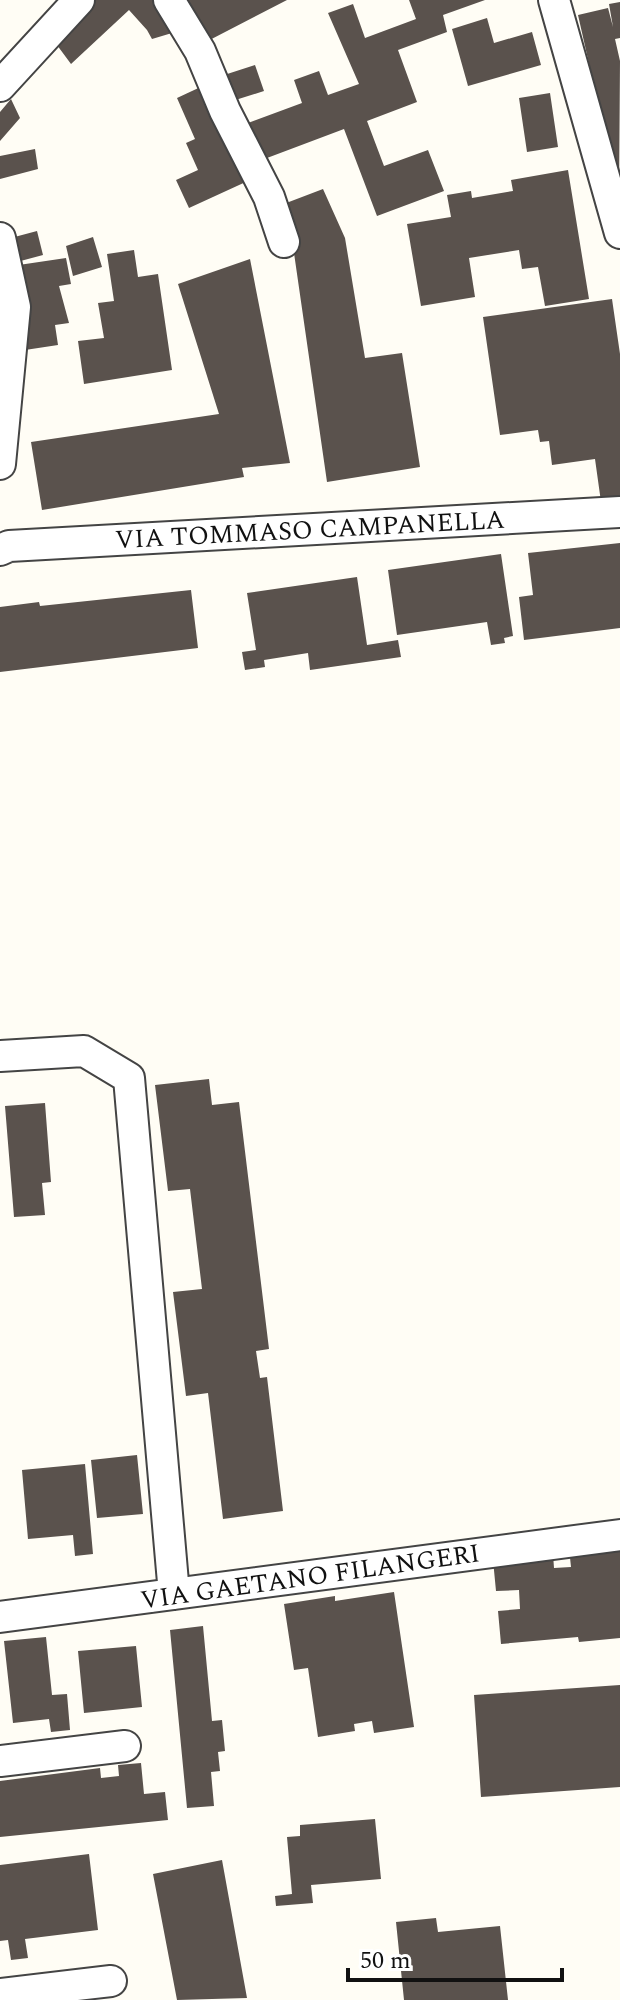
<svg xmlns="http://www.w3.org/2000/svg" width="620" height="2000" font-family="Spectral,serif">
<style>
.building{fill:#5a524d}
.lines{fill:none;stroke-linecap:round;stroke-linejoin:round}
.minor-casing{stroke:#444;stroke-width:34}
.minor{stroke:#fff;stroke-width:30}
.labels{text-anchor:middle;stroke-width:8;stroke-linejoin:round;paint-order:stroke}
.street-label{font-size:26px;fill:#111;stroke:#fff}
</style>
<rect width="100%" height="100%" fill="#fffdf5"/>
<path class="building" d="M89 0H163L172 33 152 39 147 30 129 10 71 64 54 41Z
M177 0H287L200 45Z
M409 0H485L443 15 447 32 398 50 417 102 367 121 384 166 428 150 444 191 377 216 344 129 267 158 278 189 240 126 302 103 294 80 319 71 328 95 359 84 328 13 353 4 365 38 416 19Z
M620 2V38L615 39 620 61 619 196 578 15 608 8 613 27 609 4Z
M487 18 494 43 532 32 541 65 468 86 452 29Z
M255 65 264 91 229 102 221 76Z
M207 84 250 180 189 208 176 180 198 170 186 143 195 139 177 98Z
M550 93 558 147 527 152 519 98Z
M11 99 20 118 0 141V112Z
M35 149 38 169 0 179V156Z
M568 170 589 299 545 306 538 267 522 269 519 250 469 258 475 297 421 306 407 224 451 217 447 195 471 191 472 198 513 191 511 180Z
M323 189 345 238 365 358 402 353 420 467 327 482 294 253 281 205Z
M37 231 43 255 13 263 7 239Z
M93 237 102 267 73 276 66 246Z
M134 250 138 277 158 274 172 370 84 384 78 341 104 338 98 303 114 301 107 254Z
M66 258 71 284 59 286 69 323 55 325 58 345 25 350 12 266Z
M250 259 290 463 242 468 244 477 42 510 31 442 219 414 178 284Z
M612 299 620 354V499L601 502 595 459 552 465 549 441 540 442 538 430 500 435 483 317Z
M620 543V628L524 640 519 597 533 595 528 553Z
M501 554 513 636 504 638 505 643 491 645 487 622 397 635 388 570Z
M357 577 367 645 398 640 401 657 310 670 308 653 264 660 265 667 245 670 242 652 256 650 247 593Z
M191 590 198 648 0 672V607L39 602 40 606Z
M209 1079 212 1105 239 1102 269 1349 256 1351 260 1378 267 1377 283 1511 223 1519 208 1393 186 1396 173 1292 202 1289 190 1189 168 1191 155 1085Z
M45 1103 51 1182 42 1183 45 1215 14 1217 5 1106Z
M137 1455 143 1514 97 1518 91 1460Z
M85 1464 93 1554 75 1556 73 1535 28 1539 22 1470Z
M620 1543V1638L579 1642 578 1637 501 1644 498 1611 520 1609 519 1590 496 1591 493 1560 553 1554 554 1568 571 1567 569 1548Z
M394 1592 414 1727 374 1733 372 1721 354 1724 355 1731 318 1737 308 1668 294 1670 284 1604 335 1596V1601Z
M203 1626 212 1721 222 1720 225 1751 218 1752 220 1771 211 1772 214 1806 187 1808 170 1630Z
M46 1637 52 1695 67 1694 70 1730 51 1732 49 1719 13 1723 4 1641Z
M136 1646 142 1707 84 1713 78 1651Z
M620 1685V1787L481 1797 474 1695Z
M141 1763 144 1794 165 1792 168 1820 0 1837V1781L100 1768 101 1778 119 1776 118 1765Z
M375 1819 381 1879 311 1885 313 1903 276 1906 275 1896 292 1894 287 1837 300 1836V1825Z
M89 1854 98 1930 25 1939 28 1958 11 1960 8 1940 0 1941V1865Z
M222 1860 247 1998 177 2000 153 1874Z
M436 1918 438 1932 500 1926 508 2000H404L396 1922Z"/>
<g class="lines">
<defs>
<path id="minor" d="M169 0 200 51 225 111 269 197 284 242
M554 0 620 233
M0 86 79 0
M0 238 15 307 0 464
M0 550 9 546 620 512
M0 1056 84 1051 129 1078 174 1594
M0 1617 620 1535
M0 1761 125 1746
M0 1994 111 1981"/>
</defs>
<use href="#minor" class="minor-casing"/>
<use href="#minor" class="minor"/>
</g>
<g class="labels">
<g class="street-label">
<text transform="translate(310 529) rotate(-3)" y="9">VIA TOMMASO CAMPANELLA</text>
<text transform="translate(310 1576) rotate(-8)" y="9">VIA GAETANO FILANGERI</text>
</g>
</g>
<path d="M348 1968v12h214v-12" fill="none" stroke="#111111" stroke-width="4"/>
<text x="360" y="1968" font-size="24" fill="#111111" stroke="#ffffff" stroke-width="6" paint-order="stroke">50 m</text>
</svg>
